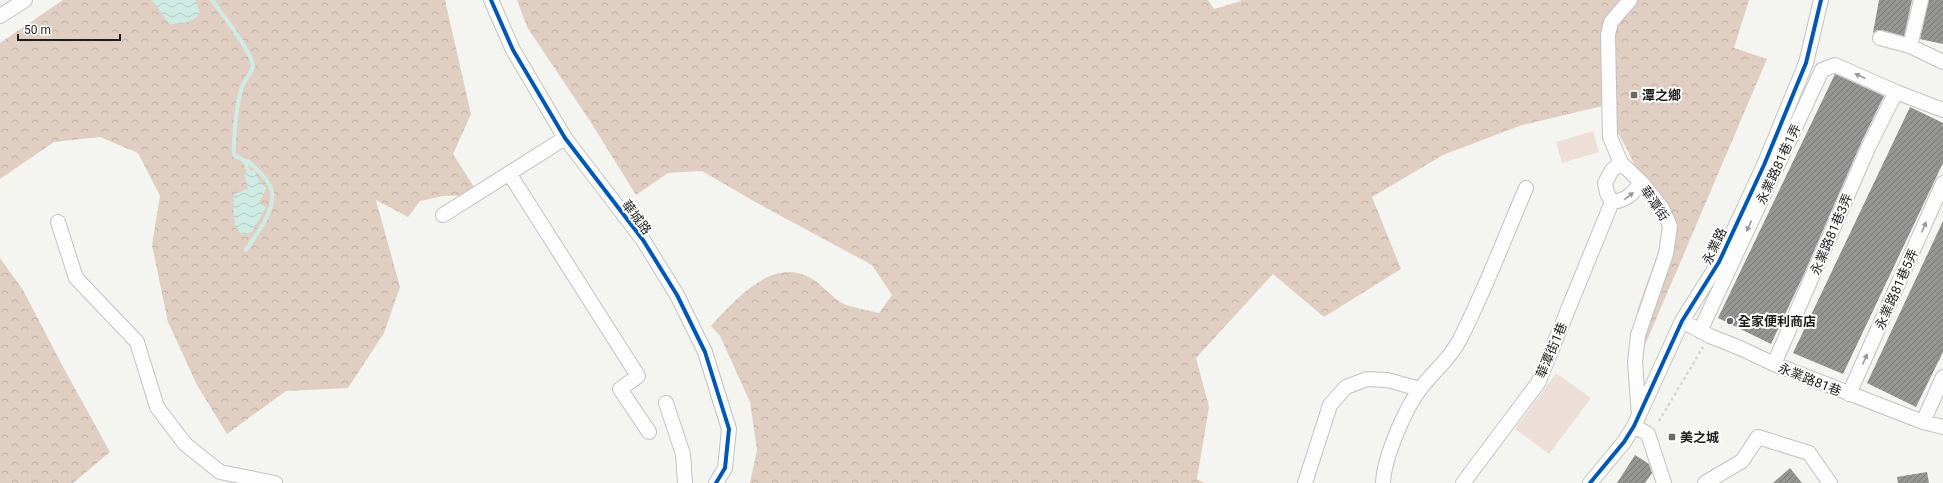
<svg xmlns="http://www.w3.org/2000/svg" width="1943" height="483" font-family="Roboto,'Noto Sans TC',sans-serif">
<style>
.forest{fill:url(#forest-crowns)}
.garden{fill:#eddfd7}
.water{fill:url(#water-waves)}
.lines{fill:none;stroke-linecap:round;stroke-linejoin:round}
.stream{stroke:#ceece4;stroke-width:4}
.building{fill:url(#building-hatch)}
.minor-casing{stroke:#c2c2c0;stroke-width:16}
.path{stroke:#d5d5d5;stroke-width:2.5;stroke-dasharray:3 3;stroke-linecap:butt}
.minor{stroke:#fdfdfd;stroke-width:14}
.cycleway-casing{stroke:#fff;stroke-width:6}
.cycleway{stroke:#0057b8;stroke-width:4}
.oneway{fill:#989997}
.poi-dot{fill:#686966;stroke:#fff;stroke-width:1.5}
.labels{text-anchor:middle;stroke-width:4;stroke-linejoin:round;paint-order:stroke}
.poi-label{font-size:13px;font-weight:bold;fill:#1d1e1b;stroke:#fff;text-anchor:start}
.street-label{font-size:13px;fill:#1d1e1b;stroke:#fff}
</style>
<defs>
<pattern id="forest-crowns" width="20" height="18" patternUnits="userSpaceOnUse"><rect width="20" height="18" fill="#e1cec3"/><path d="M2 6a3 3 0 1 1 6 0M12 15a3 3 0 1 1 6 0" fill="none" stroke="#c1b0a7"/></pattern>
<pattern id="water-waves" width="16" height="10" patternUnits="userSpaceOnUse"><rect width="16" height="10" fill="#ceece4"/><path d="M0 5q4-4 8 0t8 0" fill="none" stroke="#b0cac3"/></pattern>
<pattern id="building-hatch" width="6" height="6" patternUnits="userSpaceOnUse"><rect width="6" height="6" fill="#959694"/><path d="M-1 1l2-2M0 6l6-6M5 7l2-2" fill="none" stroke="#797a78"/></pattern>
</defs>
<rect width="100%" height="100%" fill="#f4f4f0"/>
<path class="forest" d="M63 0H445L471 114 453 154 479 195 443 196 420 201 408 217 376 200 400 287 384 333 348 388 286 391 227 434 197 385 168 322 152 245 160 196 138 153 100 137 54 142 0 179V43Z
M517 0H1208L1214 9 1241 1V0H1749L1734 48 1767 59 1645 345 1637 311 1666 230 1626 147 1602 106 1519 126 1443 155 1372 197 1401 269 1324 317 1273 274 1196 358 1209 407 1197 479 1204 483H750L757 450 750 402 720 336 711 326C733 302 769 259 807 276 821 282 830 297 844 304 854 308 868 310 879 313L892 295 872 265 757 203 702 171 668 173 636 195 590 121 527 27Z
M0 258 23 290 62 365 110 452 73 483H0Z"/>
<path class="garden" d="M1593 131 1599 152 1562 163 1556 142Z
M1556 373 1591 398 1549 454 1515 429Z"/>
<path class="water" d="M152 0H195L200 12C194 23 181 24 169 24Z
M254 170 260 182 267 187 259 203 266 207 252 232 243 235C231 228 234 206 234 194L248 189 244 173Z"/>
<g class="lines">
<path class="stream" d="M212 0C221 12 252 53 253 65 253 73 244 80 242 87 237 100 233 141 234 155L245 161 248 171
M245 161H248C255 168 266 177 270 186 280 206 256 234 246 250"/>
</g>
<path class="building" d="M1879 0H1912L1904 36 1882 30H1877L1873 33Z
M1929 0H1943V44L1920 39Z
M1835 74 1884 96 1861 143 1804 274 1771 344 1718 318Z
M1910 107 1943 123V163L1843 374 1793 353Z
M1943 221V352L1916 407 1867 383Z
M1635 455 1649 464 1652 473 1645 483H1617Z
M1790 468 1802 483H1773Z
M1927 472 1929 483H1898L1897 477Z"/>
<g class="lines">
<defs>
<path id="minor" d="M491 0 513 50 565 138 643 240 677 295 705 352 729 429 725 468 716 483
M1630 0 1611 22 1608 35 1610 137 1621 163 1641 182 1662 208 1670 226 1666 254 1638 335 1635 362 1639 416
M0 16 25 0
M1880 38 1910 46 1943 62
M1910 46 1921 0
M509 173 638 376 620 389 649 432
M1612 202 1607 193 1605 183 1612 170 1621 163
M1612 202C1627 200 1633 194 1641 182
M443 215 565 138
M58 222 76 278 137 342 157 407 185 444 220 472 275 483
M1682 321 1710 336 1740 348 1774 364 1923 422 1943 427
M1700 331 1822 70 1835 65 1896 92
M1774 364 1869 146 1896 92 1943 110
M1849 394 1943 183
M666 403 683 454 685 483
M1923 422 1943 377
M1634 426 1648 434 1664 483
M1305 483 1330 405 1346 387 1367 379 1387 380 1420 389
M1383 483C1384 458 1405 408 1421 388 1433 372 1449 360 1459 341 1484 293 1504 239 1526 188
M1463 483 1538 383 1612 202
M1590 483 1624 442 1634 426 1682 321 1719 262 1764 165 1806 63 1821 0
M1705 483 1742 461 1758 437 1809 453 1830 483"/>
</defs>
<use href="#minor" class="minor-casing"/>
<path class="path" d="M1659 421 1703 347"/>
<use href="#minor" class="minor"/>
<defs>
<path id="cycleway" d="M491 0 513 50 565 138 643 240 677 295 705 352 729 429 725 468 716 483
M1590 483 1624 442 1634 426 1682 321 1719 262 1764 165 1806 63 1821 0"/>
</defs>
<use href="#cycleway" class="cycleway-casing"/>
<use href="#cycleway" class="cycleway"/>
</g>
<defs><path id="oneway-solid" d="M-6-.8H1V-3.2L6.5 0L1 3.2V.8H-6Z"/></defs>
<g class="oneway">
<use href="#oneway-solid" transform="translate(1860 76) rotate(-155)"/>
<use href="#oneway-solid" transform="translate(1629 196) rotate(-38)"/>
<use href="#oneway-solid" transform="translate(1749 226) rotate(115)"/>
<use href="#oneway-solid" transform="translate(1924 227) rotate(-66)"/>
<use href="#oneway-solid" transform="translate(1865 359) rotate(-66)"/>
</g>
<g class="poi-dot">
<rect x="1630" y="91" width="8" height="8" rx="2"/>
<circle cx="1730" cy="321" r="4"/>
<rect x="1668" y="433" width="8" height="8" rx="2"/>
</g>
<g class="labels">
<g class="poi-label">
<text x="1642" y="100">潭之鄉</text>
<text x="1738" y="326">全家便利商店</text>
<text x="1680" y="442">美之城</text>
</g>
<g class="street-label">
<text transform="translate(1778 164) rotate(-65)" y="5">永業路81巷1弄</text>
<text transform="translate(1655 203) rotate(56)" y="5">華潭街</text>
<text transform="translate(637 217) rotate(53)" y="5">華城路</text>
<text transform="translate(1831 234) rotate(-67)" y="5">永業路81巷3弄</text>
<text transform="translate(1714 246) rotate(-65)" y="5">永業路</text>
<text transform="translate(1896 289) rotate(-66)" y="5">永業路81巷5弄</text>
<text transform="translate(1551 350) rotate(-67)" y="5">華潭街1巷</text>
<text transform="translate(1810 379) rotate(22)" y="5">永業路81巷</text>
</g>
</g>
<path d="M18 34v6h102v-6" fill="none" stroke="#1d1e1b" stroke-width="2"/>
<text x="24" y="34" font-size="12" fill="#1d1e1b" stroke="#ffffff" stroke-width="3" paint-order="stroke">50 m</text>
</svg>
